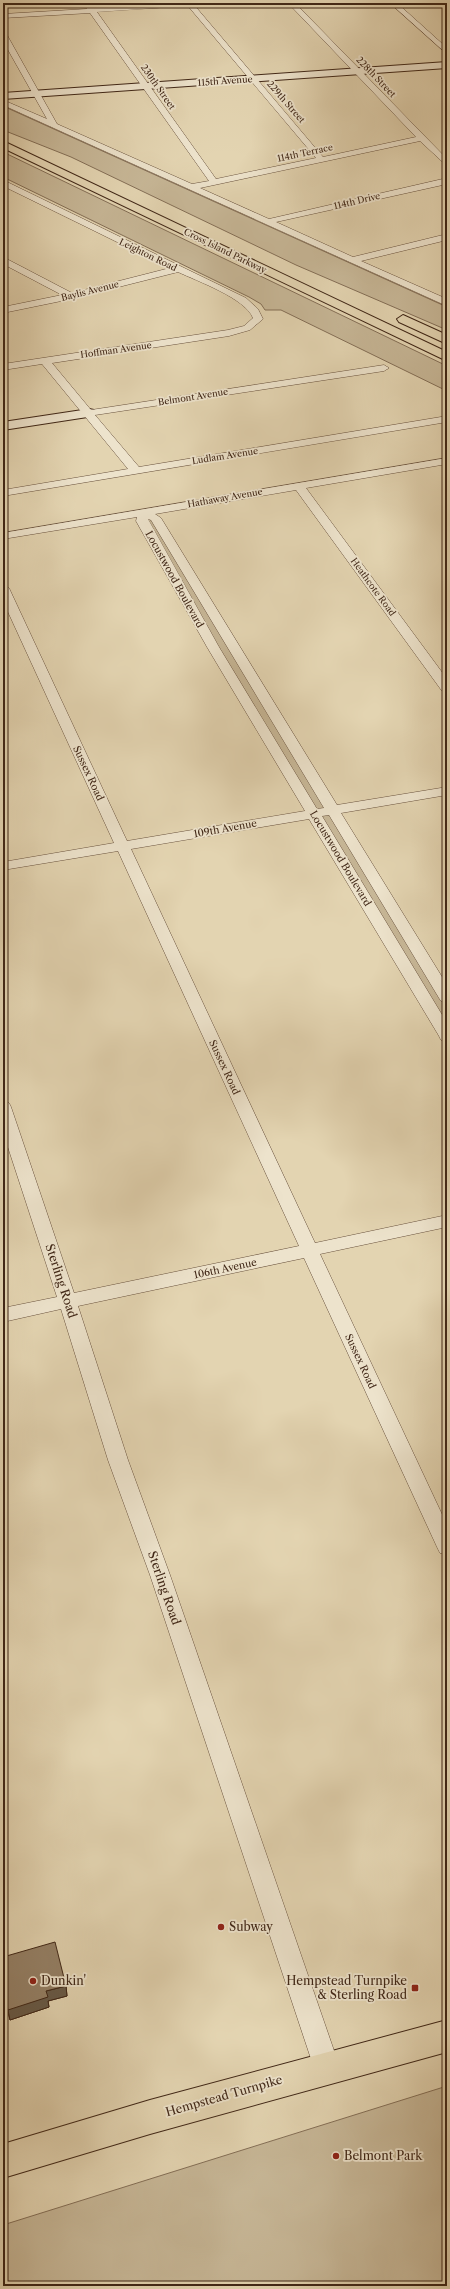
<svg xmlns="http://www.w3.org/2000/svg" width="450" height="2289" font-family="'Libre Caslon Text',serif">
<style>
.green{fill:#c7b797;stroke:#846f57}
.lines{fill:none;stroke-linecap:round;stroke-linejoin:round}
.street-casing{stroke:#69523e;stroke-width:1}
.secondary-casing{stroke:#402717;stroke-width:2}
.primary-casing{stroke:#402717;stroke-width:2}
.highway-casing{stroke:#402717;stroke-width:2}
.street{fill:#ede3cc;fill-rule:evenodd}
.secondary{fill:#ede3cc;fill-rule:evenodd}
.primary{fill:#e3d4b1;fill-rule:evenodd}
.highway{fill:#e3d4b1;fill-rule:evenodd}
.wall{fill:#806f59;stroke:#402717}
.shaded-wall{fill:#685a48;stroke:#402717}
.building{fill:#958167;stroke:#402717}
.poi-dot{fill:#8f2418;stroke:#ede3cc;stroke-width:1.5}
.labels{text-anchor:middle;stroke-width:3.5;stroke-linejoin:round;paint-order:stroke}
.far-street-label{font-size:9px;fill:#402717;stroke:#ede3cc}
.street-label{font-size:10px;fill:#402717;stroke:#ede3cc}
.near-street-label{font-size:12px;fill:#402717;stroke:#ede3cc}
.near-poi-label{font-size:12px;fill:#402717;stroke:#ede3cc;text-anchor:start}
</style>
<rect width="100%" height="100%" fill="#e3d4b1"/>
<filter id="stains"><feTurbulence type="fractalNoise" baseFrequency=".005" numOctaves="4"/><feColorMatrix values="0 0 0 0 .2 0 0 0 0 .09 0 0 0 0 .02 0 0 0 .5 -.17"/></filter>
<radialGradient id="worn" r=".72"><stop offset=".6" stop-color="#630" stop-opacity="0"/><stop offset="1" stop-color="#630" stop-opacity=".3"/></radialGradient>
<path class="green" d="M3 106 447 307V330L296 265 71 157 3 130Z
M3 152 447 366V391L281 310H265L261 304 249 297 3 177Z
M143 512 155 518 447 998V1036L213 647Z
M447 2086V2286H3V2225Z"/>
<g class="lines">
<defs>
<path id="street" d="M84 3H90L94 8 210 3 195 6 323 157 416 137 288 3H295L447 159V166L420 141 200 188 269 219 447 178V184L276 222 353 257 447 234V240L361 261 447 299V306L3 105V100L47 119 3 41V33L7 35 57 124 192 184 209 181 90 13 3 18V14L87 9ZM188 6 316 158 216 179 97 12Z
M390 3H397L447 48V54Z
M3 180 246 298 258 309 263 319 250 330 229 336 52 363 91 410 384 365 389 368 384 371 95 415 139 467 447 416V422L3 496V490L128 469 42 364 3 370V364L228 330 244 326 253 318C245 298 197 281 178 272L71 299 3 313V307L62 295 3 264V257L72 293 170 268 3 186Z
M447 458V464L306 488 447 679V692L442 691 296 490 155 514 161 518 337 805 447 787V795L341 813 447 985V1003L441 1001 439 998 329 815 322 816 447 1023V1041L441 1040 439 1036 309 819 131 849 315 1243 447 1215V1227L320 1254 447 1525V1555L440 1553 437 1547 304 1258 78 1306 128 1460 170 1575 340 2068 336 2077 327 2081 318 2077 314 2068 150 1575 108 1460 61 1309 3 1322V1308L57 1297 3 1132V1102L9 1103 11 1107 74 1293 299 1246 118 851 3 870V862L114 843 3 601V584L9 588 127 841 305 811 207 647 136 521 137 517 3 539V533ZM148 519 151 520 324 808 317 809 219 647Z"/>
<path id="secondary" d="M447 62V68L3 99V93Z
M89 409 94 410 96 413 94 416 3 430V422Z"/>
<path id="primary" d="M447 2020V2052L150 2134 3 2178V2144L150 2100Z"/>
<path id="highway" d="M3 141 447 352V361L3 148Z
M403 315 447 335V344L399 322 397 319Z"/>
</defs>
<use href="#street" class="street-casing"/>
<use href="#secondary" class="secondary-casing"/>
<use href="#primary" class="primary-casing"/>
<use href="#highway" class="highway-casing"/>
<use href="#street" class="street"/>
<use href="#secondary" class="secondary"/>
<use href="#primary" class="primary"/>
<use href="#highway" class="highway"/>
</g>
<path class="wall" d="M3 1957 66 1986 67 1996 48 2001 49 2007 10 2020 3 1995Z"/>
<path class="shaded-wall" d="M66 1986 67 1996 48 2001 49 2007 10 2020 8 2010 46 1991Z"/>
<path class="building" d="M55 1942 66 1986 46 1991 48 1997 8 2010 3 1990V1957Z"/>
<g class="poi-dot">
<circle cx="221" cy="1927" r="4"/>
<circle cx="33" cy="1981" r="4"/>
<rect x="411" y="1984" width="8" height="8" rx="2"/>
<circle cx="336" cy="2156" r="4"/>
</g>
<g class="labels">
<g class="far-street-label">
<text transform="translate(376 77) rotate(46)" y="3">228th Street</text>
<text transform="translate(225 81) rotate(-4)" y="3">115th Avenue</text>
<text transform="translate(158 87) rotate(55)" y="3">230th Street</text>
<text transform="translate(286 102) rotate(49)" y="3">229th Street</text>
<text transform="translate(305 153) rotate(-12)" y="3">114th Terrace</text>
<text transform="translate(357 201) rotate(-13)" y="3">114th Drive</text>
<text transform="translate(225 251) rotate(26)" y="3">Cross Island Parkway</text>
<text transform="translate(148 255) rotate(26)" y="3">Leighton Road</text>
<text transform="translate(90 291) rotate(-14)" y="3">Baylis Avenue</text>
<text transform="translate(116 350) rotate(-8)" y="3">Hoffman Avenue</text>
<text transform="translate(193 397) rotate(-9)" y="3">Belmont Avenue</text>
<text transform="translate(225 456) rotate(-9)" y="3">Ludlam Avenue</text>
<text transform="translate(225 498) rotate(-10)" y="3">Hathaway Avenue</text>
<text transform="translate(373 587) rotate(54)" y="3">Heathcote Road</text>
</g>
<g class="street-label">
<text transform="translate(175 579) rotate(61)" y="4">Locustwood Boulevard</text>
<text transform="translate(89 773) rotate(65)" y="4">Sussex Road</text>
<text transform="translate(225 828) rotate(-10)" y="4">109th Avenue</text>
<text transform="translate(341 858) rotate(59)" y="4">Locustwood Boulevard</text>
<text transform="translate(225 1067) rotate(65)" y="4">Sussex Road</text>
<text transform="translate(225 1268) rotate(-12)" y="4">106th Avenue</text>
<text transform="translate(361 1361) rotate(65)" y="4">Sussex Road</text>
</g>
<g class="near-street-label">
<text transform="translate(61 1281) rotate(72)" y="4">Sterling Road</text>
<text transform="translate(164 1588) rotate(71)" y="4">Sterling Road</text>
<text transform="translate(224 2096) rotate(-16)" y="4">Hempstead Turnpike</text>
</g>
<g class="near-poi-label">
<text x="229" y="1931">Subway</text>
<text x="41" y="1985">Dunkin'</text>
<text x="407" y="1985" text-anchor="end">Hempstead Turnpike<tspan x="407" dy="14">&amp; Sterling Road</tspan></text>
<text x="344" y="2160">Belmont Park</text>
</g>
</g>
<rect width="450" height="2289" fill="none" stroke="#e3d4b1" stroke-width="16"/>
<rect x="4" y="4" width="442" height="2281" fill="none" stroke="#402717" stroke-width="2"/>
<rect x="8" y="8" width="434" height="2273" fill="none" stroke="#402717"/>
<rect width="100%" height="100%" filter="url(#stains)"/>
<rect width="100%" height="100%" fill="url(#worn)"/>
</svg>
